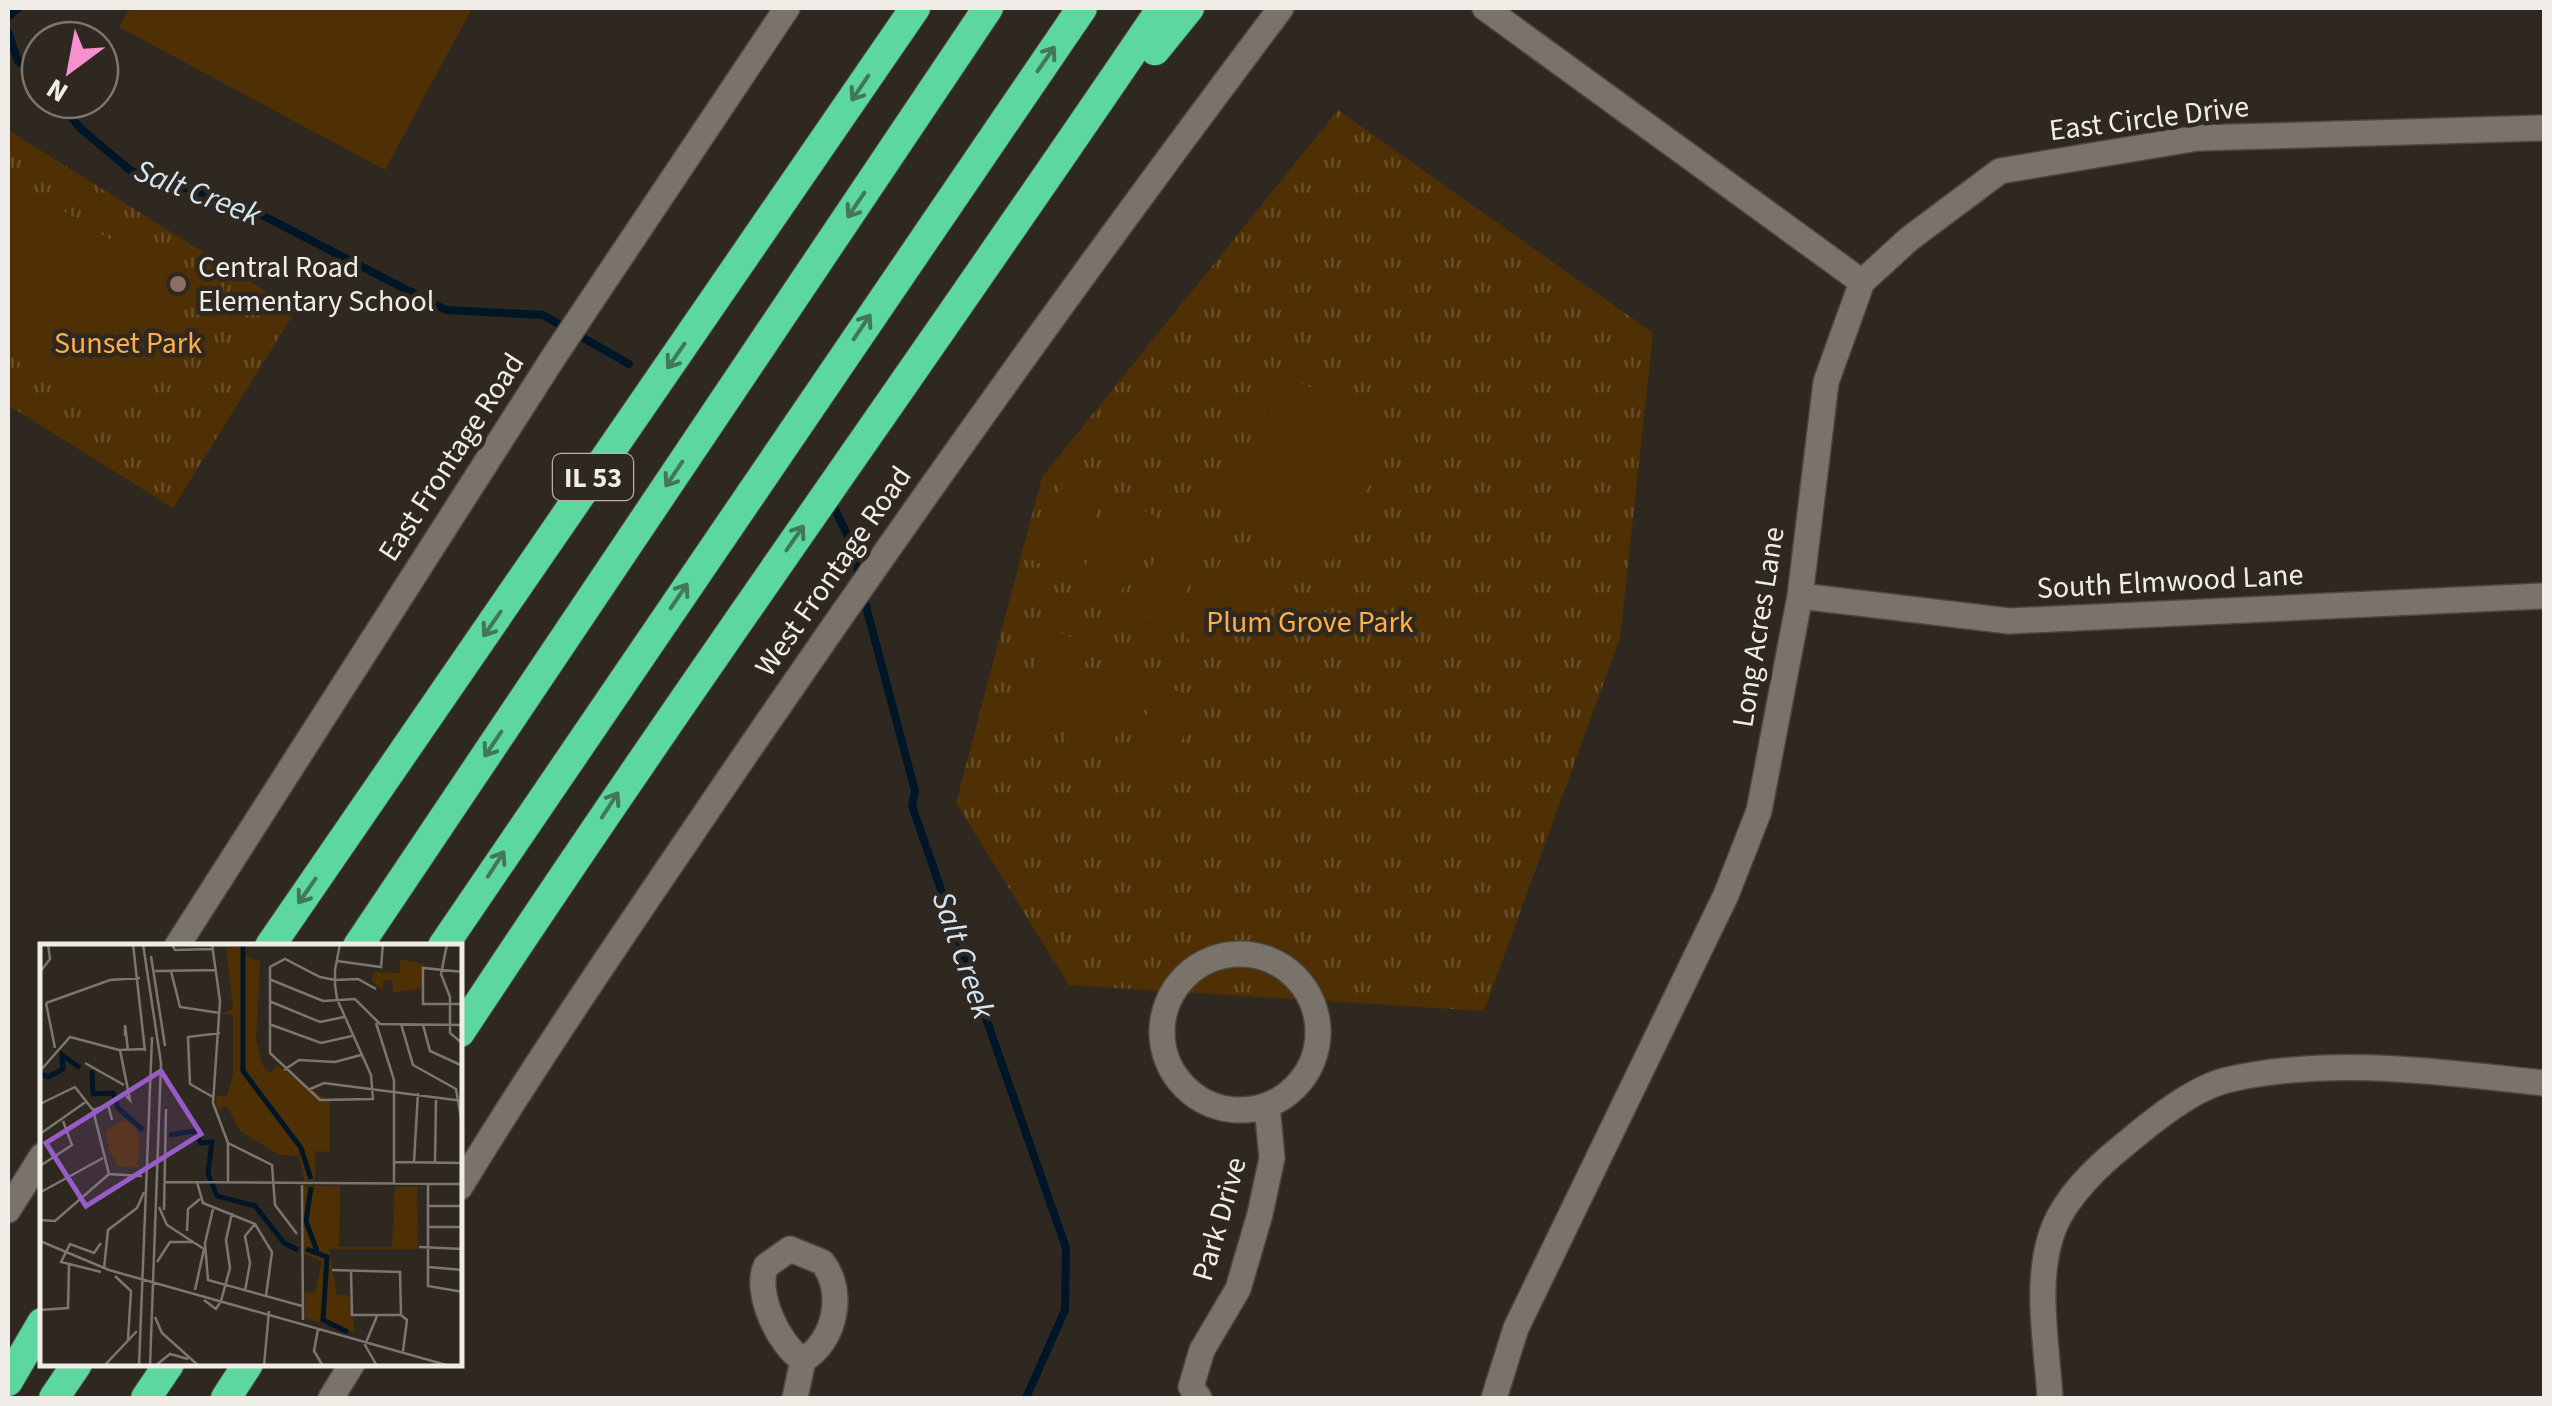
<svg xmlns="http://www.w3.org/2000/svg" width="2552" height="1406" font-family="'Source Sans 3',sans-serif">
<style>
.grass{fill:url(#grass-tufts)}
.garden{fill:#4e3004}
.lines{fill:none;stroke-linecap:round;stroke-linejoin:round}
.stream{stroke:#001627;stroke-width:8}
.minor-casing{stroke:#4b463f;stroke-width:28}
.tertiary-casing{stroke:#4b463f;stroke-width:28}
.motorway-casing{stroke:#4b463f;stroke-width:32}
.minor{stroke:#7a736a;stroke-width:25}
.tertiary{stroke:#7a736a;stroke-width:25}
.motorway{stroke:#5cd79d;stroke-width:30}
.oneway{stroke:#437759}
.education-dot{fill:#8d6e63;stroke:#2f2821;stroke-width:4}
.labels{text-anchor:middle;stroke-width:9;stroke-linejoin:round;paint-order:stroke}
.shield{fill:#2f2821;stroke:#b6b1ac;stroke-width:2.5}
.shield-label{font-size:28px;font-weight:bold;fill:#f0ece7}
.street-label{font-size:30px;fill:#f0ece7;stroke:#2f2821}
.poi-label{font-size:30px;fill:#f0ece7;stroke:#2f2821;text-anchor:start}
.park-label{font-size:30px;fill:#feb047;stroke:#2f2821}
.water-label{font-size:32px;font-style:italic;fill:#d3e7f6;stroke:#2f2821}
.inset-river{fill:none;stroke:#001627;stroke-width:5}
.inset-road{fill:none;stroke:#7c7670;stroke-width:2.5}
.view{fill:#985cc9;fill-opacity:0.15;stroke:#985cc9;stroke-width:5}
.inset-edge{fill:none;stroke:#f0ece7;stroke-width:5}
</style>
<defs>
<pattern id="grass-tufts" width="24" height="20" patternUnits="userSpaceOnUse" patternTransform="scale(2.5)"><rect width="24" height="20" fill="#4e3004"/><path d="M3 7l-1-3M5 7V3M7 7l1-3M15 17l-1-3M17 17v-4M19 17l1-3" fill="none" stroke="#684e29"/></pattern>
</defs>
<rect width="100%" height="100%" fill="#2f2821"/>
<path class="grass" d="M1338 110 1653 333 1620 638 1484 1011 1069 985 956 803 1042 477Z
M8 130 296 310 173 508 8 405Z"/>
<path class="garden" d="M130 8H466L471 10 385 170 119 27Z
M8 177 191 289 112 418 8 355Z
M1283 374 1397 430 1331 563 1217 507Z
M1068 472 1106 490 1065 575 1026 557Z
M1119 498 1157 517 1116 602 1077 583Z
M1172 524 1210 542 1169 628 1131 609Z
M1226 551 1264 570 1222 655 1184 637Z
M1054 629 1092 648 1051 733 1013 714Z
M1108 655 1146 674 1105 759 1066 741Z
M1162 683 1200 702 1159 787 1120 769Z"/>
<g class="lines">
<path class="stream" d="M8 17 18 8
M8 32 18 61 40 80
M57 100 80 128 131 171 248 208 446 310 543 315 629 364
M834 507 852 545 859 576
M863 595 915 791 912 806 1066 1248 1065 1310 1026 1398"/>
<defs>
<path id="minor" d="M1485 8 1862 282 1826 382 1800 596 1759 811 1726 895 1516 1328 1494 1398
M1862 282 1909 239 2000 171 2198 138 2544 128
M1800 596 2009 621 2544 596
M1162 1032a78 78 0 1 1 156 0a78 78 0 1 1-156 0Z
M790 1249 822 1262C846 1291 835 1342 803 1360 779 1346 754 1292 766 1266Z
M795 1398 803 1360
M1199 1398 1191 1387 1202 1350 1238 1289 1260 1214 1272 1158 1267 1106
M2050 1398C2047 1345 2033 1276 2055 1225 2068 1195 2099 1165 2124 1145 2152 1122 2191 1089 2227 1080 2331 1056 2440 1072 2544 1083"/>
<path id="tertiary" d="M177 946 553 358 787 8
M460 1187C548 1043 644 904 739 764 914 508 1095 255 1281 8
M8 1210 42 1156
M331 1398 352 1364"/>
<path id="motorway" d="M1155 50 1189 8
M270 946 915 8
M358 946 988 8
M443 946 1082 8
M460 1032C688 686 930 351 1162 8
M8 1381 42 1323
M54 1398 77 1364
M146 1398 169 1364
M226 1398 248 1364"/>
</defs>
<use href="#minor" class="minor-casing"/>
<use href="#tertiary" class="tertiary-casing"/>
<use href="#motorway" class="motorway-casing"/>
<use href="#minor" class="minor"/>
<use href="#tertiary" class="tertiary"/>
<use href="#motorway" class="motorway"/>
</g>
<defs><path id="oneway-shaft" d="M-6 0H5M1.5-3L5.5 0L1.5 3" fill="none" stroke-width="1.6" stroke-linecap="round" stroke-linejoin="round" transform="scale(2.5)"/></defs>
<g class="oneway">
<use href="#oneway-shaft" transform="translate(1046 59) rotate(-55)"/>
<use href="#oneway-shaft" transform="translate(860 88) rotate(124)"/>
<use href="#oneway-shaft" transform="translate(856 205) rotate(124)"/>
<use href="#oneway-shaft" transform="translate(862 327) rotate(-56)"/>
<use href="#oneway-shaft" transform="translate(676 356) rotate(125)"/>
<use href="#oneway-shaft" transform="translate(674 474) rotate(124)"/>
<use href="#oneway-shaft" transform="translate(795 538) rotate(-55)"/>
<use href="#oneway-shaft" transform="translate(679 596) rotate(-56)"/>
<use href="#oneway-shaft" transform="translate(492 624) rotate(125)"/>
<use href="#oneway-shaft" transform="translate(493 744) rotate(124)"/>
<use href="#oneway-shaft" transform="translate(610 805) rotate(-57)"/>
<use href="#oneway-shaft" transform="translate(496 864) rotate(-57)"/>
<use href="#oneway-shaft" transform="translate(307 891) rotate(125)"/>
</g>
<circle class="education-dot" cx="178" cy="284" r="10"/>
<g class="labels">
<rect class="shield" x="553" y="454" width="80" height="46" rx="8"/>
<g class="shield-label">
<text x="593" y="487">IL 53</text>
</g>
<g class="street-label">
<text transform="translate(2149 118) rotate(-7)" y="10">East Circle Drive</text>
<text transform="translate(451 457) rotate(-57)" y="10">East Frontage Road</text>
<text transform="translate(833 571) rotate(-55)" y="10">West Frontage Road</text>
<text transform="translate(2170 581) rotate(-3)" y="10">South Elmwood Lane</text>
<text transform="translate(1758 627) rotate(-81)" y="10">Long Acres Lane</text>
<text transform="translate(1219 1219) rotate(-74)" y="10">Park Drive</text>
</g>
<g class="poi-label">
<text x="198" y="277">Central Road<tspan x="198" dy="34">Elementary School</tspan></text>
</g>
<g class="park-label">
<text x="128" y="353">Sunset Park</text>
<text x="1310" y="632">Plum Grove Park</text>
</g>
<g class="water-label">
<text transform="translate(198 192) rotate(21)" y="11">Salt Creek</text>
<text transform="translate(964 955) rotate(71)" y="11">Salt Creek</text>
</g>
</g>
<g transform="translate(40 944)">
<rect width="422" height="422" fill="#2f2821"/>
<path d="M206 0 207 13 220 17 216 96 222 120 230 129 237 121 290 158V208L275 207V236L264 237 259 212 239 211 200 187 187 162 177 166 176 151 187 153 193 130V71L182 70 193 64 186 5ZM360 15 384 20 381 44 353 49 352 36H343V46L332 38 333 28 360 29ZM85 176 95 181 100 198 97 223 77 222 70 207 65 187ZM263 242H300L299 303H352L355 243H377L378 305H289L297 351H309L315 389 265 374V349L275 348 282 318 264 310Z" fill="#4e3004"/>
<path d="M294 260V298L283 299 277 267Z" fill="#4e3004"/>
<path class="inset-river" d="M203 0V127L261 204 271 235M52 126 53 150 73 149 78 164 103 186M1 130 8 133 23 125 22 111 40 124M129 191 154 187 161 199 172 198 168 230 177 252 215 262 244 299 258 306M271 243 266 277 277 307M266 305 287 313 283 376 308 388"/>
<path class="inset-road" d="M93 0 105 107M103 0 121 119 110 422M132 0 135 6 172 5M172 0 180 57 173 159 188 199V239M300 0 295 26V41L297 55 331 131 333 155 280 156 230 109V23L245 15 280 33 295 36 318 35 336 45M407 0 401 30 410 53V89L423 100M111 12 125 102M297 17 341 23 343 0M115 27 176 26M131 27 140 63 180 69M0 28 10 15 8 0M423 28 383 24V60H423M229 35 283 57 315 55 340 80 423 81M229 57 280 78 304 73M6 59 70 36 100 34M6 59 15 104M336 79 354 136V240M229 80 281 99 312 92M361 80 373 121 416 145 423 185M383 81 390 107 423 122M85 92V81L88 106M80 106 90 156 86 152M45 119 84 141M244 126 259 116 295 118 321 111M0 127 30 93 79 106 105 105M268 146 284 139 423 157M173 153 150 140 148 93 180 89M0 160 35 143 53 166 69 230 102 232M53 166 68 161 72 176M0 190 47 157M188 199 232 221 235 261 257 290M354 218 423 219M374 218 378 149M395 218 396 156M0 222 32 201 23 177M124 238 423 240M157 238 163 259 215 280 232 308 226 352M262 239 263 376M388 240V342L423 348M1 248 63 214M388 262H423M119 263 127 281 164 305 155 346M173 265 165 299 168 336 262 362M124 266 126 165M0 276 15 277 69 230M388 283H423M147 287 148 265 160 255M0 297 69 326 410 422M61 299 54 309 30 300 21 318 61 328M379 303 423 305M117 318 130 298H154M388 323 423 326M64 325 68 286 97 264 104 248M292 326 360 328 361 371M311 327 312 371H361M75 332 91 347 88 396M205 347 210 319 205 292 215 280M164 356 176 365 181 357 190 324 186 296 192 269M0 366 28 364 29 320M361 371 367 376 363 407M337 372 325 401 337 422M115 373 122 389 159 422M278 385 274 407 283 422M64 422 97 387M99 422 112 93M115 422 130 410 148 415M224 422 229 367"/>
<path class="view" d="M121 127 161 190 46 262 6 199Z"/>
<rect width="422" height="422" class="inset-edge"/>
</g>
<rect width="2552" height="1406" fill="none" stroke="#f0ece7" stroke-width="20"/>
<g transform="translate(70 70) rotate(212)"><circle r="48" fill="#2f2821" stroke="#7c7670" stroke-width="2.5"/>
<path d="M0-8L18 38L0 25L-18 38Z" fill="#f790ce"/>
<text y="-15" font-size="28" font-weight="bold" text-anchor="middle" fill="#f0ece7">N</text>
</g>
</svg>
